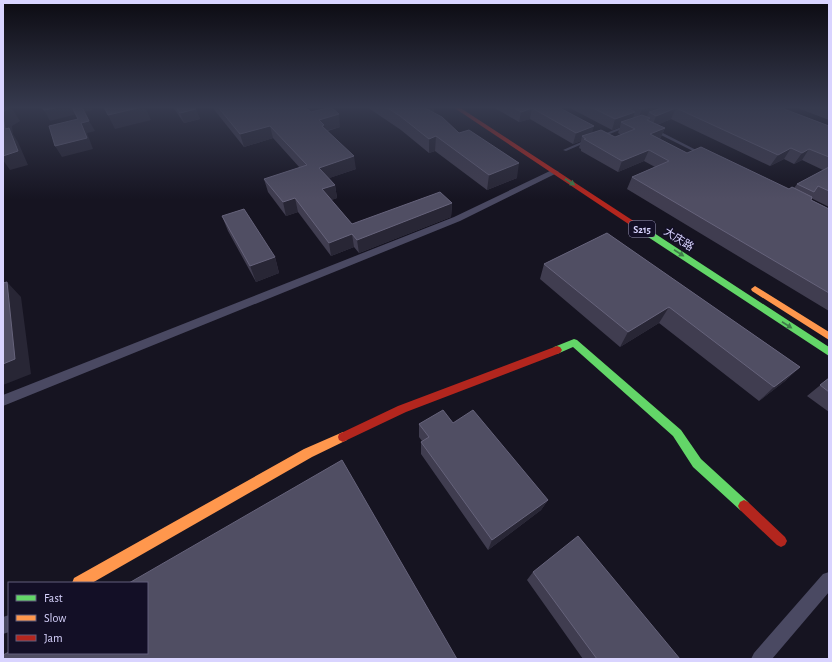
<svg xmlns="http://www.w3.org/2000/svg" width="832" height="662" font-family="'Alegreya Sans','Noto Sans SC',sans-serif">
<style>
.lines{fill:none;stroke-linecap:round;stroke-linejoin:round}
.lane{fill:#4a4962;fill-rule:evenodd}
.street{fill:#4a4962;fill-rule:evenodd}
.fast{fill:#63d668;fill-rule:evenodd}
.slow{fill:#ff974d;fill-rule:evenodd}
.jam{fill:#b3261e;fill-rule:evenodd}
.wall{fill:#403d50;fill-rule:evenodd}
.shaded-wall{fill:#282635}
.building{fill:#504e63;stroke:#66637b}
.oneway{fill:#3f7c4a}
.labels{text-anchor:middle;stroke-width:3;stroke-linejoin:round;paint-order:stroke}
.shield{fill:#130f26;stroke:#9e99be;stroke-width:1}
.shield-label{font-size:10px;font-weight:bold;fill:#d9d4ff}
.street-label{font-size:11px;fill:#d9d4ff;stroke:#130f26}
</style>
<rect width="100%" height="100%" fill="#161421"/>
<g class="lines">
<path class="lane" d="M624 126 627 127 602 137 599 136Z
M655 130H657L702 153 699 154 655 132Z
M586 140 589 141 566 151 563 150Z"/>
<path class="street" d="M552 170H555L559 172 460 221 3 406V395L454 217Z
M829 572V592L772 659H751L754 653 823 574Z
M9 615V632L3 634V617Z"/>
<path class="fast" d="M648 233H654L829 347V356L648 237Z
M574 339 577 340 681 430 701 459 748 502 750 506 748 510 744 512 740 510 693 467 673 436 573 347 557 354 554 353 552 350 554 347Z"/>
<path class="slow" d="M3 107H14L3 110Z
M755 286 829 332V340L752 291 751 289Z
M343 432 347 434 348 437 347 440 312 457 92 583H72L74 578 304 449Z"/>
<path class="jam" d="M453 107H459L655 235 654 237H648Z
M557 346 560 347 562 350 560 353 406 412 347 440 343 442 339 440 338 437 339 434 398 406Z
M744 500 748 502 785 537 787 541 785 545 781 547 777 545 740 510 738 506 740 502Z"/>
</g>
<path class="wall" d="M173 107H194L200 119 184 123Z
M212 107H305L311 112 340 127 328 131 356 169 329 178 335 185 337 198 331 200 352 224 452 203 451 217 359 253 354 247 331 256 298 212 286 216 268 192 264 179 300 168 273 138 244 147Z
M367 107H434L433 113 517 178 487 190 435 151 429 153 401 130Z
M493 107H562L561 108 592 133 615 137 621 135 618 133 620 127 612 130 568 107H779L829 126V207L811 198V200L829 209V311L627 189 632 177 655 167 644 161 618 172 581 151V149L579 148 581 141 573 144 530 119 519 122ZM671 119 770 166 784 159 794 164 802 160 823 170 797 184 794 188 789 189 687 153 660 139 665 128 657 125Z
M795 107H829V120Z
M222 216 275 257 279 273 256 282 228 231Z
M607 233 800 367 785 381 759 401 659 323 620 347 540 279 544 264Z
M829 378V412L807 396Z
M453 423 548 500 541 510 488 550 421 454V442L422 441 419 437V424Z
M533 572 680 659H583L527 580Z"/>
<path class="shaded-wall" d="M11 107 20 121 12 126 13 134 18 142 28 165 10 170 3 160 5 129 3 112Z
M60 107H72L77 114 50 121 44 110Z
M82 107H91L93 110 84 112 95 131 87 133 93 149 62 157 55 146 81 123Z
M142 107H145L151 120 115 129 108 115Z
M430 107H434L433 119 425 108Z
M649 107H678L649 112 647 116 638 119 642 109Z
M532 108 530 119 519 122 521 112Z
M676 108 671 119 652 127 656 116Z
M196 109 200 119 184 123 180 113Z
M635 112 631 123 621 122 620 127 612 130 615 119Z
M339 114 340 127 325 131 319 120Z
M270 126 273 138 244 147 240 134Z
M594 126 591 137 582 136 581 141 573 144 576 133Z
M665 128 660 139 650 134Z
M436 136 435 151 429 153V139Z
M791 148 784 159 770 166 778 155Z
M809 149 802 160 794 164 802 153Z
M649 150 644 161 618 172 622 161Z
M354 156 356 169 321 181 319 168Z
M519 163 517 178 487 190 489 175Z
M335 185 337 198 324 203 322 189Z
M295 198 298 212 286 216 283 202Z
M452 203 451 217 359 253 357 240Z
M352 234 354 247 331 256 329 243Z
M275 257 279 273 256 282 250 266Z
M7 282 21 297 31 374 3 385V364Z
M669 307 659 323 620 347 628 332Z
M800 367 785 381 759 401 774 387Z
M548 500 541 510 488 550 492 540Z"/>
<path class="building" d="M3 107H11L3 112Z
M42 107H60L44 110Z
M72 107H82L89 121 81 123 87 138 55 146 49 126 78 119Z
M104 107H142L108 115Z
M176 107H194L196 109 180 113Z
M218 107H305L311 112 331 107 339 114 319 120 324 125 322 126 354 156 319 168 335 185 322 189 352 224 440 192 452 203 357 240 352 234 329 243 295 198 283 202 264 179 307 165 270 126 240 134Z
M386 107H430L425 108 442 117 459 133 469 130 519 163 489 175 436 136 429 139 400 116Z
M512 107H558L594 126 576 133 532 108 521 112Z
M591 107H625L635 112 615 119Z
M638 107H649L642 109Z
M665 107H779L829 126V157L809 149 802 153 791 148 778 155 676 108 656 116 649 112Z
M3 114 5 129 9 128 18 151 3 156Z
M642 115 650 118 647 120 665 128 650 134 687 153 701 147 789 189 792 187 812 197 811 200 829 209V293L632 177 669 161 649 150 622 161 584 139H586L582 136 601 130 615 137 635 129 621 122Z
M829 167V191L818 186 814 192 797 184Z
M244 209 275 257 250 266 222 216Z
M607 233 800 367 774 387 669 307 628 332 544 264Z
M7 282 15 359 3 364V283Z
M829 378V392L820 385Z
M443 410 453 423 473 410 548 500 492 540 421 442 429 437 419 424Z
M342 460 457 659H3V655L9 652V653H147V583H129Z
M578 536 680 659H597L533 572Z"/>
<defs><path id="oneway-solid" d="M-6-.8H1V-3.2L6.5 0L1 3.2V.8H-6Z"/></defs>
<g class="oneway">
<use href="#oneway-solid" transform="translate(570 182) rotate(33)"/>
<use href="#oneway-solid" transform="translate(679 253) rotate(33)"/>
<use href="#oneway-solid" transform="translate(787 325) rotate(33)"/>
</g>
<linearGradient id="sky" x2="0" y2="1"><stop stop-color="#0c0b12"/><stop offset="0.54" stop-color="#363a4e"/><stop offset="1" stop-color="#363a4e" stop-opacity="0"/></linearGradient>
<rect width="832" height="199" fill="url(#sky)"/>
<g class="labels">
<rect class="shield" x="629" y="221" width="26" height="16" rx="3"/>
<g class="shield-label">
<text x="642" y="233">S215</text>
</g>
<g class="street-label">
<text transform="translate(679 239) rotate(33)" y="4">大庆路</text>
</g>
</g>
<rect width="832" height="662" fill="none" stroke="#d9d4ff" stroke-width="8"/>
<rect x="8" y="582" width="140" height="72" fill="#130f26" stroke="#625e7d"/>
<rect x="16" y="595" width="20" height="6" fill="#63d668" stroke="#625e7d"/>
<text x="44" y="602" font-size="12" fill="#d9d4ff">Fast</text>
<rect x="16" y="615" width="20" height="6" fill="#ff974d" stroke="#625e7d"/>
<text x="44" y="622" font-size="12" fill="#d9d4ff">Slow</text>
<rect x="16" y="635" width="20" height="6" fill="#b3261e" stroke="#625e7d"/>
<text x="44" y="642" font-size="12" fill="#d9d4ff">Jam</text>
</svg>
